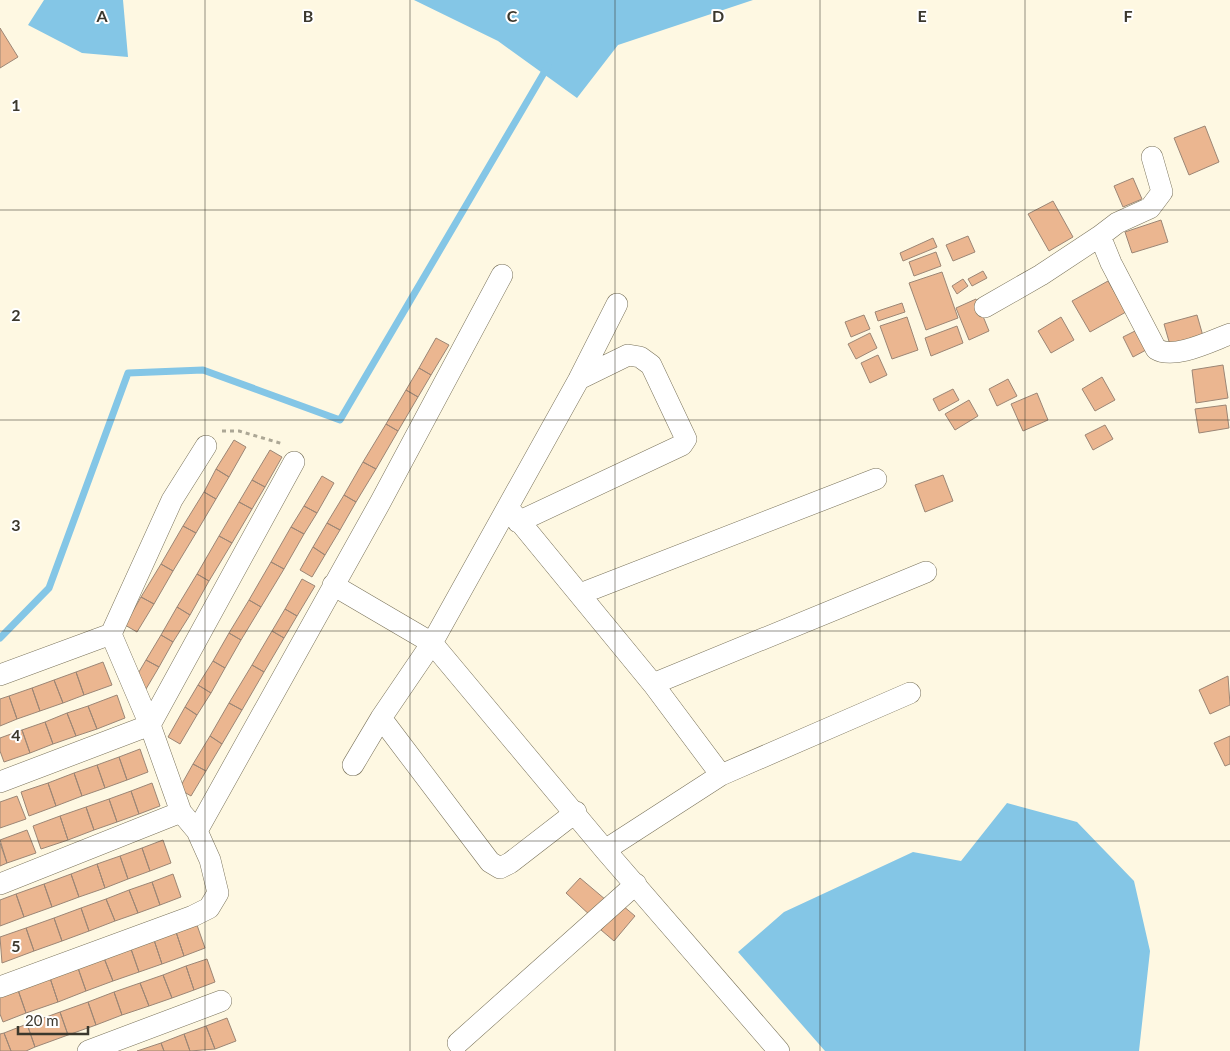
<svg xmlns="http://www.w3.org/2000/svg" width="1230" height="1051" font-family="Lato,sans-serif">
<style>
.water{fill:#84c6e6}
.lines{fill:none;stroke-linecap:round;stroke-linejoin:round}
.stream{stroke:#84c6e6;stroke-width:7}
.building{fill:#ebb690;stroke:#9c8675}
.minor-casing{stroke:#79725a;stroke-width:22}
.path{stroke:#aca795;stroke-width:3;stroke-dasharray:4 4;stroke-linecap:butt}
.minor{stroke:#fff;stroke-width:21}
.grid{fill:none;stroke:#3b382d;stroke-width:1;stroke-opacity:0.55}
.grid-label{font-size:16px;text-anchor:middle;font-weight:bold;fill:#3b382d;stroke:#fff;stroke-width:4;stroke-linejoin:round;paint-order:stroke}
</style>
<rect width="100%" height="100%" fill="#fef8e2"/>
<path class="water" d="M44 0H123L128 57 82 53 28 25Z
M414 0H753L618 45 577 98 498 41Z
M1007 803 1077 822 1134 881 1150 951 1139 1051H825L738 952 784 912 913 852 961 861Z"/>
<g class="lines">
<path class="stream" d="M0 638 49 588 128 373 203 370 340 420 548 66"/>
</g>
<path class="building" d="M0 28 18 57 0 68Z
M1205 126 1219 162 1189 175 1174 138Z
M1133 178 1142 199 1123 207 1114 186Z
M1053 201 1073 237 1049 251 1028 214Z
M1161 220 1168 242 1132 253 1125 232Z
M968 236 975 252 953 261 946 245Z
M933 238 937 247 903 261 900 253Z
M936 252 941 266 914 276 909 262Z
M983 271 987 278 972 286 968 279Z
M942 272 958 318 926 330 909 283Z
M963 279 968 286 957 294 952 286Z
M1108 281 1126 312 1090 332 1072 301Z
M976 299 989 331 969 340 956 308Z
M902 303 905 312 878 321 875 312Z
M864 315 870 329 851 337 845 322Z
M1197 315 1203 336 1170 345 1164 324Z
M907 317 918 350 892 359 880 326Z
M1061 317 1074 340 1051 353 1038 331Z
M957 326 963 343 931 356 925 338Z
M1135 331 1146 350 1133 357 1123 337Z
M870 333 877 348 856 359 848 344Z
M436 338 449 345 431 375 419 368Z
M878 355 887 375 870 383 861 363Z
M1223 365 1228 398 1196 403 1192 370Z
M419 368 431 375 418 397 406 390Z
M1102 377 1115 400 1095 411 1082 389Z
M1008 379 1017 396 997 406 989 389Z
M953 389 959 400 939 411 933 399Z
M406 390 418 397 398 431 386 424Z
M1037 393 1048 420 1023 431 1011 404Z
M969 400 978 416 955 430 945 414Z
M1226 405 1229 428 1199 433 1195 409Z
M386 424 398 431 376 469 363 462Z
M1105 425 1113 439 1093 450 1085 435Z
M234 440 246 447 229 477 216 469Z
M270 450 282 457 265 487 252 480Z
M363 462 376 469 356 502 344 495Z
M216 469 229 477 216 499 204 492Z
M943 475 953 501 925 512 915 485Z
M322 476 334 483 317 513 304 506Z
M252 480 265 487 252 509 239 502Z
M204 492 216 499 196 533 183 526Z
M344 495 356 502 340 530 327 523Z
M239 502 252 509 232 543 219 536Z
M304 506 317 513 304 534 291 527Z
M327 523 340 530 325 555 313 547Z
M183 526 196 533 173 571 161 564Z
M291 527 304 534 284 569 271 562Z
M219 536 232 543 209 581 197 574Z
M313 547 325 555 312 577 300 570Z
M271 562 284 569 261 607 249 600Z
M161 564 173 571 154 604 141 597Z
M197 574 209 581 190 615 177 607Z
M302 579 315 586 297 616 285 609Z
M141 597 154 604 137 632 125 625Z
M249 600 261 607 241 640 229 633Z
M177 607 190 615 173 642 161 635Z
M285 609 297 616 284 638 272 631Z
M272 631 284 638 264 672 252 665Z
M229 633 241 640 225 668 213 661Z
M161 635 173 642 159 667 146 660Z
M146 660 159 667 146 689 133 682Z
M213 661 225 668 211 693 198 685Z
M103 662 112 685 84 695 76 672Z
M252 665 264 672 242 710 229 703Z
M76 672 84 695 63 703 54 680Z
M1228 676 1230 705 1210 714 1199 690Z
M54 680 63 703 40 711 32 688Z
M198 685 211 693 197 715 185 707Z
M32 688 40 711 17 719 9 696Z
M117 695 125 718 97 729 88 706Z
M9 696 17 719 0 726V699Z
M229 703 242 710 222 744 210 736Z
M88 706 97 729 76 736 67 713Z
M185 707 197 715 180 744 168 737Z
M67 713 76 736 53 744 45 722Z
M45 722 53 744 30 753 22 730Z
M22 730 30 753 4 762 0 751V738Z
M210 736 222 744 206 771 193 764Z
M1230 736V764L1225 766 1214 743Z
M140 749 148 772 127 780 119 757Z
M119 757 127 780 105 788 97 765Z
M193 764 206 771 191 796 179 789Z
M97 765 105 788 82 796 74 773Z
M74 773 82 796 56 806 48 783Z
M48 783 56 806 29 816 21 792Z
M152 783 160 806 139 814 131 791Z
M131 791 139 814 117 822 109 799Z
M17 796 26 819 0 828V802Z
M109 799 117 822 94 830 86 807Z
M86 807 94 830 68 840 60 816Z
M60 816 68 840 41 849 33 826Z
M27 830 36 853 7 863 0 840Z
M163 840 171 863 150 871 142 848Z
M0 843 7 863 0 866Z
M142 848 150 871 128 879 120 856Z
M120 856 128 879 105 888 97 864Z
M97 864 105 888 79 897 71 874Z
M71 874 79 897 52 907 44 884Z
M173 874 181 897 160 905 152 882Z
M580 878 606 900 592 917 566 893Z
M152 882 160 905 138 913 129 890Z
M44 884 52 907 24 917 16 894Z
M129 890 138 913 115 921 106 899Z
M16 894 24 917 0 926V900Z
M106 899 115 921 89 931 81 908Z
M622 905 635 916 614 941 601 930Z
M81 908 89 931 62 941 54 918Z
M54 918 62 941 34 951 26 928Z
M197 925 205 948 184 956 176 932Z
M26 928 34 951 2 963 0 937Z
M176 932 184 956 162 964 154 940Z
M154 940 162 964 139 972 131 949Z
M131 949 139 972 113 981 104 958Z
M104 958 113 981 86 991 78 968Z
M207 959 215 982 194 990 186 966Z
M186 966 194 990 172 998 163 975Z
M78 968 86 991 58 1002 50 978Z
M163 975 172 998 149 1006 140 983Z
M50 978 58 1002 26 1013 18 990Z
M140 983 149 1006 122 1015 114 992Z
M18 990 26 1013 3 1022 0 1014V997Z
M114 992 122 1015 96 1025 88 1002Z
M88 1002 96 1025 68 1035 60 1012Z
M60 1012 68 1035 35 1047 27 1024Z
M227 1018 236 1041 215 1049 206 1026Z
M27 1024 35 1047 26 1051H11L4 1033Z
M206 1026 215 1049 190 1051 184 1034Z
M4 1033 11 1051H0V1034Z
M184 1034 190 1051H164L161 1043Z
M161 1043 164 1051H137Z"/>
<g class="lines">
<defs>
<path id="minor" d="M1152 157 1162 192 1150 208 1117 223 1100 236 1111 263 1156 349C1174 360 1211 341 1230 334
M985 307 1041 275 1100 236
M511 511 653 684 721 775
M518 522 682 445 686 439 651 365 640 357 628 355 579 379
M333 585 432 643 605 850 779 1051
M580 594 876 479
M0 675 111 634 172 500 206 446
M653 684 926 572
M381 718 490 862 500 868 510 863 576 812
M353 765 381 718 432 643 579 379 617 304
M0 782 150 725 294 462
M197 831 381 501 502 275
M605 850 721 775 910 693
M0 884 181 812
M0 987 193 916 209 908 218 893 210 860 197 831 181 812 150 725 111 634
M458 1043 636 884
M88 1051 221 1001"/>
</defs>
<use href="#minor" class="minor-casing"/>
<path class="path" d="M222 431H239L283 444"/>
<use href="#minor" class="minor"/>
</g>
<path class="grid" d="M205 0V1051M410 0V1051M615 0V1051M820 0V1051M1025 0V1051M0 210H1230M0 420H1230M0 631H1230M0 841H1230"/>
<g class="grid-label">
<text x="102" y="22">A</text>
<text x="308" y="22">B</text>
<text x="512" y="22">C</text>
<text x="718" y="22">D</text>
<text x="922" y="22">E</text>
<text x="1128" y="22">F</text>
<text x="16" y="111">1</text>
<text x="16" y="321">2</text>
<text x="16" y="531">3</text>
<text x="16" y="741">4</text>
<text x="16" y="952">5</text>
</g>
<path d="M18 1026v8h70v-8" fill="none" stroke="#3b382d" stroke-width="2.5"/>
<text x="25" y="1026" font-size="15" fill="#3b382d" stroke="#ffffff" stroke-width="4" paint-order="stroke">20 m</text>
</svg>
